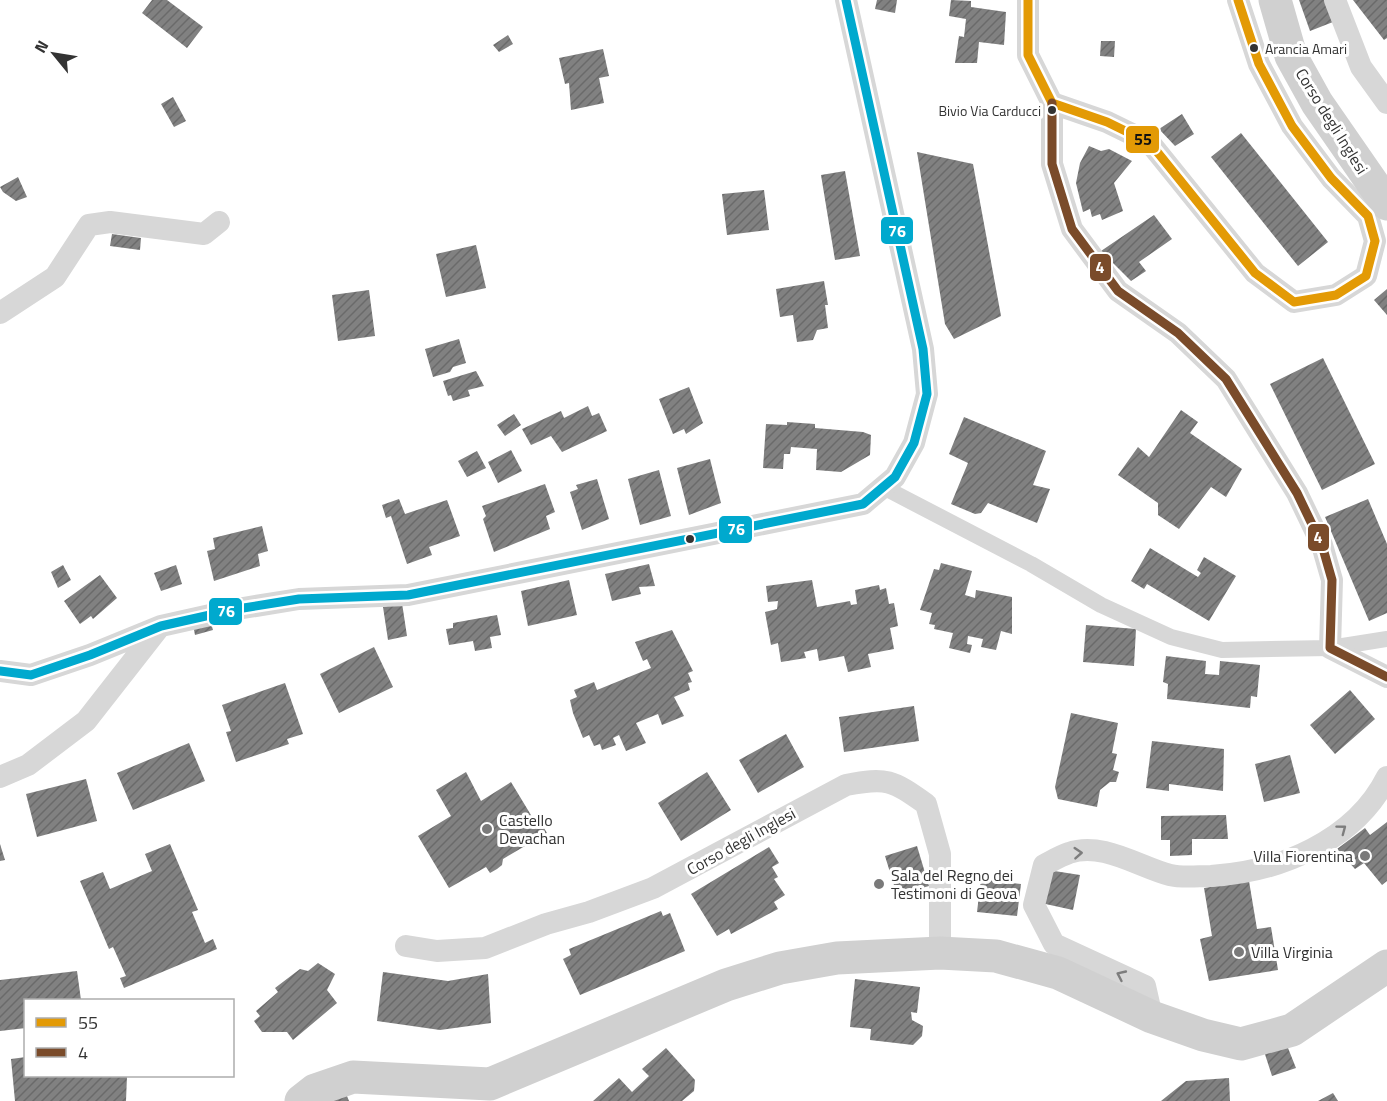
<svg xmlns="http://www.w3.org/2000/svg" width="1387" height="1101" font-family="'Titillium Web',sans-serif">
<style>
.building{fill:url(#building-hatch)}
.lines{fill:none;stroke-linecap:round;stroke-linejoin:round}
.pedestrian{stroke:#d7d7d7;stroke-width:16}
.minor{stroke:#d7d7d7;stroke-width:22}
.secondary{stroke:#d0d0d0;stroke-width:33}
.bus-1-casing{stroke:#fff;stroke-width:14}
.bus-2-casing{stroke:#fff;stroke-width:14}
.bus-3-casing{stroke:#fff;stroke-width:14}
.bus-1{stroke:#e39a05;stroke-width:9}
.bus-2{stroke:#7a4b2a;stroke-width:9}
.bus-3{stroke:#00a9ce;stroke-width:9}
.oneway{stroke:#7d7d7d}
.bus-dot{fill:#333;stroke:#fff;stroke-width:2}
.poi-dot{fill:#7a7a7a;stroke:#fff;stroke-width:2}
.labels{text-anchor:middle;stroke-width:6;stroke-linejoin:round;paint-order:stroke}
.bus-label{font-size:14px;fill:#333;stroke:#fff;text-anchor:start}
.street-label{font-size:16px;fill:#333;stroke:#fff}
.poi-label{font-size:16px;fill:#333;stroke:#fff;text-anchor:start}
.line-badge{stroke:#fff;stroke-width:2}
.badge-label{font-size:16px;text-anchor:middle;font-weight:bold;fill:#fff}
.pale-badge-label{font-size:16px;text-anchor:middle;font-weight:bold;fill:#111}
</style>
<defs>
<pattern id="building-hatch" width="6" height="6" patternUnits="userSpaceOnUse" patternTransform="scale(1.5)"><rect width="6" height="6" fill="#818181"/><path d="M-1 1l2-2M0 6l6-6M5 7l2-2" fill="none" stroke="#6a6a6a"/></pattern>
</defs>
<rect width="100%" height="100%" fill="#fff"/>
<path class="building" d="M152 0H167L203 27 187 48 142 13Z
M877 0H897L895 13 875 9Z
M951 0 971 1V7L1006 12 1004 45 979 42 977 63H955L959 36 964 37 966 19 949 16Z
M1299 0H1325L1333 22 1310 31Z
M1353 0H1387V38L1384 40Z
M508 35 513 44 499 52 493 45Z
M1101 41H1115L1114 57 1100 56Z
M603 49 609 76 599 78 604 103 571 110 569 83 565 84 559 58Z
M173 97 186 121 174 127 161 104Z
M1182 114 1194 134 1175 146 1159 129Z
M1241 133 1328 242 1298 266 1211 157Z
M1089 146 1101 151 1109 149 1132 161 1114 183 1123 211 1102 220 1100 214 1092 217 1090 209 1083 212 1076 183 1080 163Z
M917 152 973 164 1001 316 954 339 945 324Z
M845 171 860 256 835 260 821 175Z
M18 177 27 197 16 201 3 192 0 187Z
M764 190 769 230 727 235 722 194Z
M1154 215 1172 239 1139 262 1146 271 1131 281 1101 251Z
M112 234 141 238 140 250 110 246Z
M476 245 486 288 446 297 436 254Z
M824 281 828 305H825L828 328 817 330 813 340 797 342 793 315 780 317 776 289Z
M1387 289V315L1374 300Z
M369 290 375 336 338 341 332 295Z
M459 339 466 363 453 367 450 372 433 377 425 349Z
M1323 358 1375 464 1322 490 1270 384Z
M476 371 484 386 468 390 470 396 453 401 451 395 448 396 443 381Z
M689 387 703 423 686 434 684 429 673 434 659 399Z
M588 406 592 416 599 413 607 431 562 452 551 436 531 445 522 429 561 411 564 418Z
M1181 410 1198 422 1190 433 1242 469 1226 497 1211 487 1179 529 1158 515V503L1118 475 1138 447 1149 457Z
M514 414 521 425 505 436 497 425Z
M964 417 1046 451 1033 485 1050 489 1037 523 988 503 981 513 975 514 951 504 968 463 949 454Z
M787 422 815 424V428L863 432 871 435 870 455 841 472 816 470 817 449 791 447 790 454H784L783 469 763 468 766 424 787 425Z
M511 450 522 471 498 483 488 462Z
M477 451 486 468 467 477 458 461Z
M710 459 721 503 689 515 677 468Z
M659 470 671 516 640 525 628 479Z
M597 479 609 519 582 530 570 492 578 489 576 485Z
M545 484 555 512 546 516 550 529 494 552 483 519 486 516 482 506Z
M399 499 405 514 447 500 460 536 429 547 432 555 407 564 391 516 386 518 382 505Z
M1368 499 1387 544V613L1369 621 1325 517Z
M262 526 268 551 258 554 260 566 214 581 207 551 215 549 213 538Z
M1150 548 1198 577 1201 573 1197 570 1204 557 1236 576 1209 621 1147 584 1144 589 1131 581Z
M941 563 972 571 965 595 975 598 976 590 1012 597V634L1001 631 996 650 981 647 983 639 968 636 967 644 972 645 970 653 949 648 953 633 934 629 935 625 929 624 932 613 920 610 934 569 939 570Z
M649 564 655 586 639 587 641 594 612 601 605 574Z
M63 565 71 580 58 588 51 572Z
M176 565 182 584 161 591 154 573Z
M100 575 117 598 93 619 91 616 80 624 64 601Z
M569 580 577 615 528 626 521 591Z
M812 580 817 607 850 601 851 605 857 604 855 590 879 585 880 590 886 588 889 604 894 603 898 626 890 628 894 649 868 654 871 667 848 672 844 656 819 661 817 649 804 652 806 658 781 662 778 643 771 645 765 612 777 609 778 601 768 602 766 586Z
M402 603 407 636 388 640 383 607Z
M497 615 501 635 490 637 492 648 475 651 473 641 449 645 446 629 453 628V623Z
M210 620 213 630 195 635 193 625Z
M1086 625 1136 629 1134 666 1083 662Z
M672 630 693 671 688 673 692 682 688 683 690 690 674 697 684 716 662 725 658 714 636 723 646 743 626 751 619 735 613 738 616 745 602 750 600 744 594 746 589 735 583 738 573 713 570 700 577 697 574 690 594 682 597 690 651 668 647 659 643 661 635 642Z
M374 647 393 687 339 713 320 674Z
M1166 656 1206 661 1205 674 1219 675 1220 661 1260 665 1257 697 1251 696 1250 708 1167 699 1168 684 1163 682Z
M285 683 303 734 287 739 289 744 236 762 226 732 231 731 222 705Z
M1350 690 1375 719 1335 754 1310 725Z
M914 706 919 741 844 752 839 717Z
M1071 713 1118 723 1112 753 1117 754 1113 770 1119 772 1116 782H1110L1100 790 1097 807 1058 799 1055 787Z
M786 734 804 767 758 793 739 760Z
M1152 741 1224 749 1223 791 1169 784V791L1146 788Z
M189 743 205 781 133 810 117 773Z
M1290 755 1300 793 1264 802 1255 764Z
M466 772 481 801 511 782 537 825 541 823 547 833 503 859 502 865 497 869 490 873 486 867 449 888 418 836 451 816 436 790Z
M707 772 731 810 681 841 658 803Z
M86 779 97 821 37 837 26 794Z
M1226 815 1228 839H1192V855L1170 856V840H1161V816Z
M1387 822V881L1382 885 1364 863 1355 869 1337 849 1365 828 1370 835Z
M0 844 5 860 0 861Z
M170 844 198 910 192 912 205 943 213 939 217 949 124 988 120 978 126 976 113 947 109 949 80 881 103 872 110 889 152 871 145 854Z
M917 846 929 886 897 895 885 856Z
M769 847 779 863 772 867 778 877 774 879 785 895 774 902 778 909 731 934 729 929 717 936 691 894Z
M1048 870 1080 875 1073 910 1041 903Z
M981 879 1021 884 1017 916 977 912Z
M1249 881 1257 929 1271 927 1278 970 1209 981 1200 939 1212 936 1204 888Z
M661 911 663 916 670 913 685 951 580 995 563 959 571 955 569 949Z
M318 963 335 974 327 990 337 1003 293 1040 287 1032H262L254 1021 260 1016 256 1011 278 992 275 988 300 969 308 971Z
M77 971 81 1000H26V1028L0 1031V980Z
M383 972 448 981 488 974 491 1023 440 1030 377 1021Z
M855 979 920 987 917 1013 911 1012 912 1020 923 1026 922 1036 913 1045 870 1040 871 1029 850 1027Z
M1262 1045 1288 1048 1296 1068 1272 1076Z
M666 1048 695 1080 694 1091 682 1101H593L619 1078 632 1092 649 1076 642 1069Z
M26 1057V1076H127L126 1101H15L11 1059Z
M1229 1078 1230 1101H1161L1186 1081Z
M345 1091 349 1101H315Z
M1333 1093 1338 1101H1318Z"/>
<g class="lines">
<path class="pedestrian" d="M883 487 1031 564 1101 605 1171 637 1222 650 1330 648 1387 639"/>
<path class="minor" d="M1028 0V55L1052 103 1107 122 1150 143 1255 273 1294 302 1336 295 1366 276 1375 241 1368 216 1331 178 1292 126 1259 64 1238 0
M1335 0 1361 67 1387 103
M1052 103V164L1072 229 1118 291 1178 333 1226 379 1297 493 1322 545 1332 580 1330 648 1387 677
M0 313 55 277 89 225 110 222 204 234 219 222
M0 671 31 675 90 655 161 626 237 609 299 599 408 595 863 504 895 477 914 443 927 394 923 349 846 0
M0 777 28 765 86 721 158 629
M406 946 437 951 485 948 546 924 589 912 653 888 846 785C887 777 892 780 926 804L940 854V953
M1152 1017 1145 986 1054 944 1034 905 1044 865C1052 861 1060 856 1069 853 1102 841 1139 867 1170 875 1182 878 1198 876 1211 876 1279 872 1355 841 1387 777"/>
<path class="secondary" d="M1275 0 1291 56 1317 103 1387 204
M301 1101 315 1090 353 1077 490 1084 726 985 780 968 837 958 940 953 996 956 1058 973 1152 1017 1203 1035 1241 1044 1292 1030 1387 966"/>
<defs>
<path id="bus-1" d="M1028 0V55L1052 103 1107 122 1150 143 1255 273 1294 302 1336 295 1366 276 1375 241 1368 216 1331 178 1292 126 1259 64 1238 0"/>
<path id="bus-2" d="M1052 103V164L1072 229 1118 291 1178 333 1226 379 1297 493 1322 545 1332 580 1330 648 1387 677"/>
<path id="bus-3" d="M0 671 31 675 90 655 161 626 237 609 299 599 408 595 863 504 895 477 914 443 927 394 923 349 846 0"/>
</defs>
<use href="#bus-1" class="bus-1-casing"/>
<use href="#bus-2" class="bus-2-casing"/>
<use href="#bus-3" class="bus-3-casing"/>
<use href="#bus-1" class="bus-1"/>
<use href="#bus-2" class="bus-2"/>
<use href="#bus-3" class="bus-3"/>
</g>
<defs><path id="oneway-chevron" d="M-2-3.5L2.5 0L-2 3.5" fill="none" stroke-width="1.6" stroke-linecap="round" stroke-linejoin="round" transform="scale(1.5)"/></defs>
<g class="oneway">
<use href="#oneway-chevron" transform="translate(1342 829) rotate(-37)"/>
<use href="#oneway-chevron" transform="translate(1078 853) rotate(-4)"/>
<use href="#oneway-chevron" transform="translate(1121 975) rotate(-155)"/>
</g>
<g class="bus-dot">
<circle cx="1254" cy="48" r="5"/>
<circle cx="1052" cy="110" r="5"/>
<circle cx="690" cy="539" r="5"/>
</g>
<g class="poi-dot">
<circle cx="487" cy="829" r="6"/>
<circle cx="1365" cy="856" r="6"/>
<circle cx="879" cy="884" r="6"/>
<circle cx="1239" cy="952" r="6"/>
</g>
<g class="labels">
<g class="bus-label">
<text x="1265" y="54">Arancia Amari</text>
<text x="1041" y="116" text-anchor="end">Bivio Via Carducci</text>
</g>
<g class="street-label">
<text transform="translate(1332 121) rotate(58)" y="6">Corso degli Inglesi</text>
<text transform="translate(741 841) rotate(-29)" y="6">Corso degli Inglesi</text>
</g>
<g class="poi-label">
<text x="499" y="826">Castello<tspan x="499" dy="18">Devachan</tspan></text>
<text x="1353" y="862" text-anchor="end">Villa Fiorentina</text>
<text x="891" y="881">Sala del Regno dei<tspan x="891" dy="18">Testimoni di Geova</tspan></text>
<text x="1251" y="958">Villa Virginia</text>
</g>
</g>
<g class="line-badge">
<rect x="1125" y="125" width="35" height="29" rx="6" fill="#e39a05"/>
<rect x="880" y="216" width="34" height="29" rx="6" fill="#00a9ce"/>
<rect x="1089" y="253" width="23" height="29" rx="6" fill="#7a4b2a"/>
<rect x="718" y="515" width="35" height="29" rx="6" fill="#00a9ce"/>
<rect x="1307" y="523" width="23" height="29" rx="6" fill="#7a4b2a"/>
<rect x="208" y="597" width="35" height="29" rx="6" fill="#00a9ce"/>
</g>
<g class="badge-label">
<text x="897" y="237">76</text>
<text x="1100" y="273">4</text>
<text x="736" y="535">76</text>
<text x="1318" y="543">4</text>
<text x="226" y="617">76</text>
</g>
<g class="pale-badge-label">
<text x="1143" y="145">55</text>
</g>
<rect x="24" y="999" width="210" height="78" fill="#ffffff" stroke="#adadad" stroke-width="1.5"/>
<rect x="36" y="1018" width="30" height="9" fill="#e39a05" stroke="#adadad" stroke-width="1.5"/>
<text x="78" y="1029" font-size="18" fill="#333333">55</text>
<rect x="36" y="1048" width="30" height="9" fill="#7a4b2a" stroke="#adadad" stroke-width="1.5"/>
<text x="78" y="1059" font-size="18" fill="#333333">4</text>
<g transform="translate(54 54) rotate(300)" stroke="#ffffff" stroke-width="4.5" paint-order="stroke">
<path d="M0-4.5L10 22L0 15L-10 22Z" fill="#333333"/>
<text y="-9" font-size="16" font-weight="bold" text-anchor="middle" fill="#333333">N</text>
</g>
</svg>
